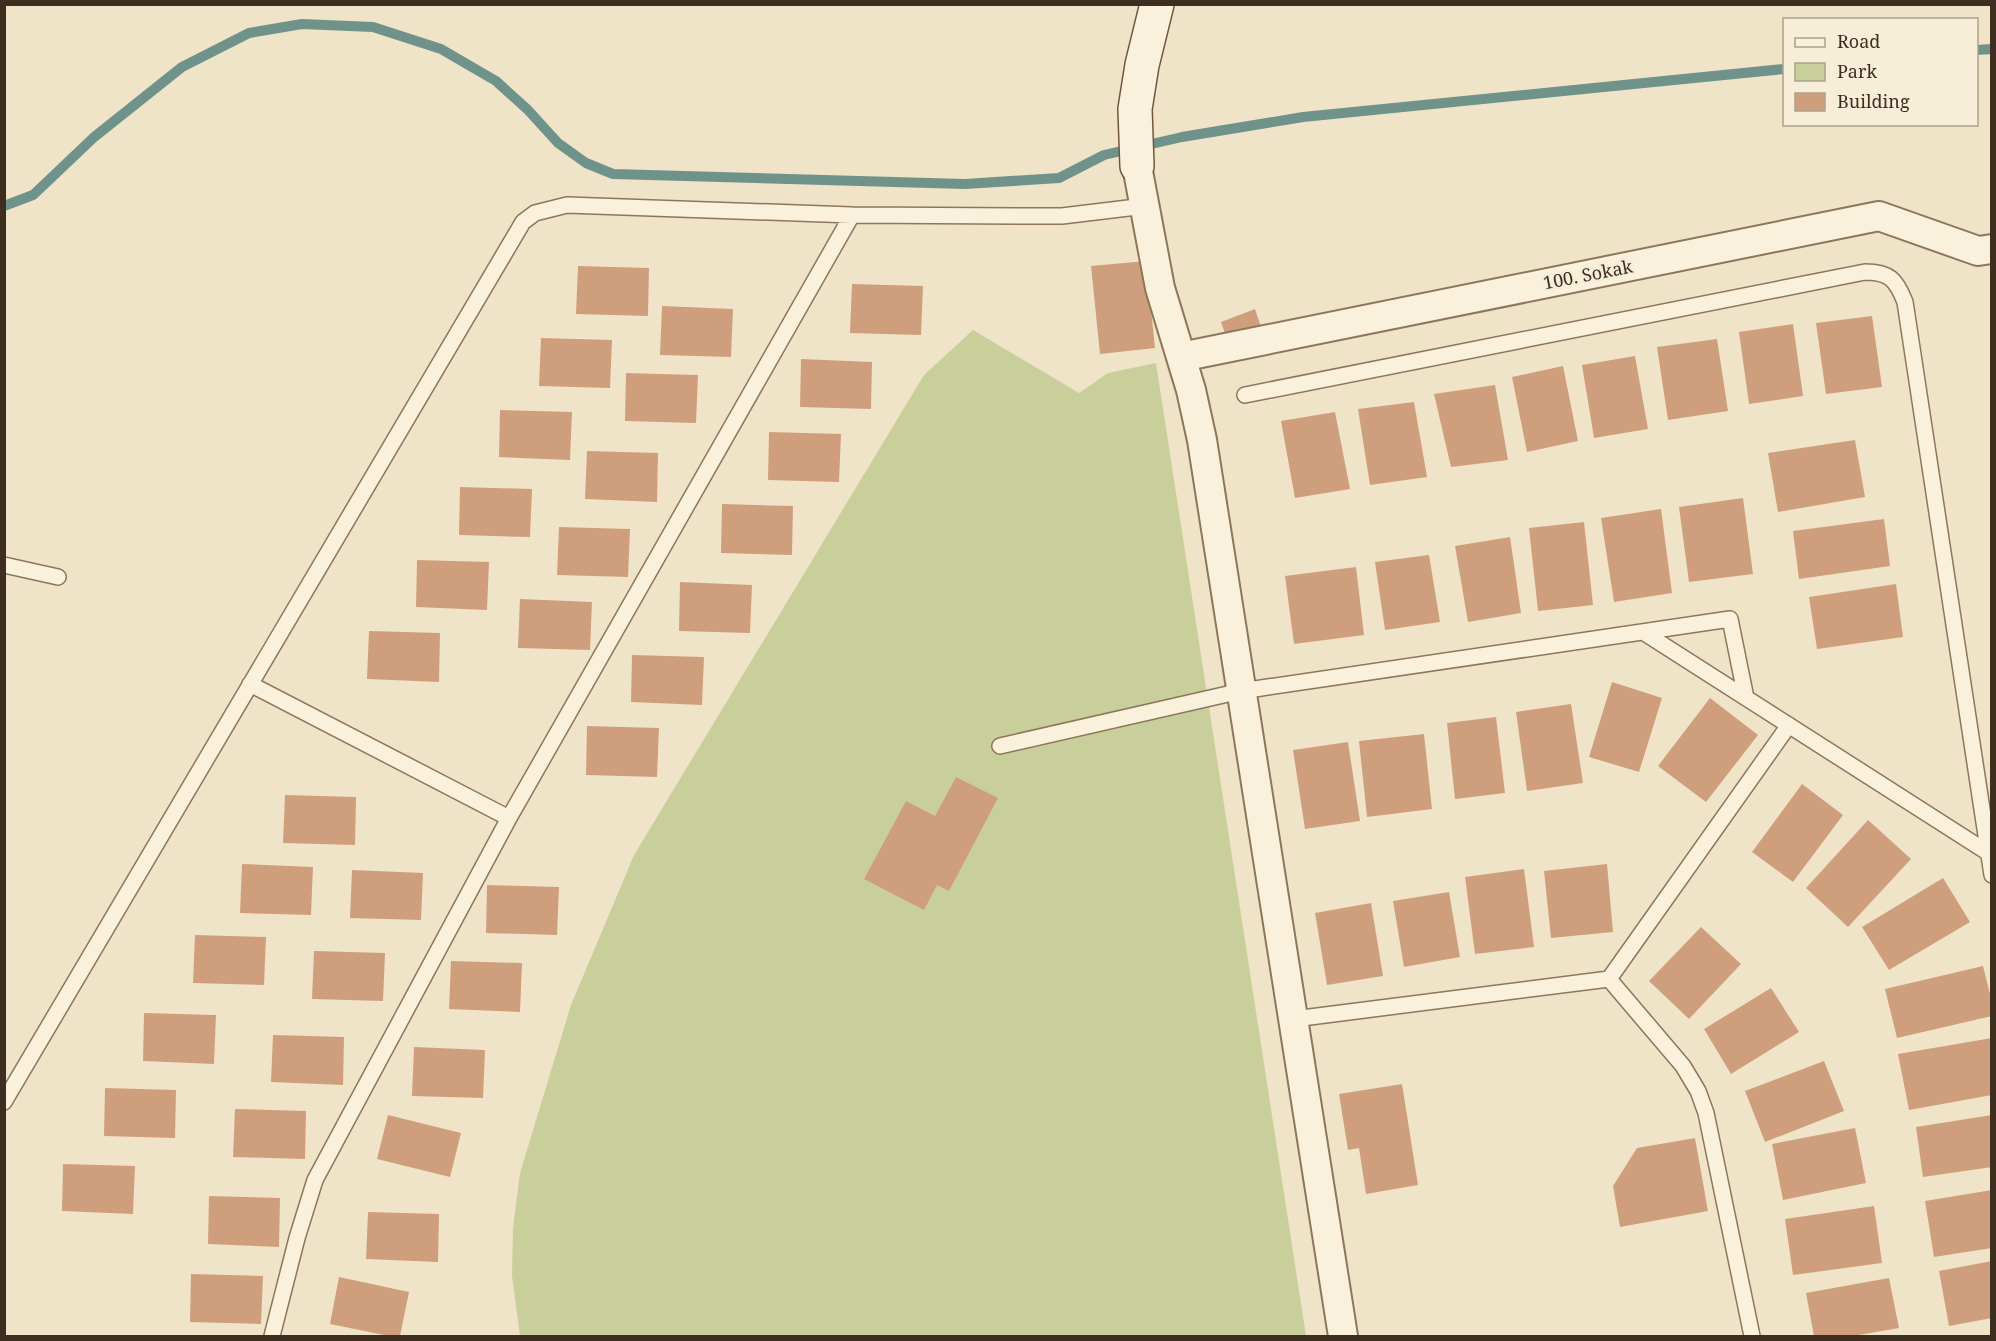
<svg xmlns="http://www.w3.org/2000/svg" width="1996" height="1341" font-family="'Noto Serif',serif">
<style>
.green{fill:#c9cf9b}
.lines{fill:none;stroke-linecap:round;stroke-linejoin:round}
.stream{stroke:#6f938a;stroke-width:10}
.building{fill:#cf9f7d}
.lane-casing{stroke:#8d765c;stroke-width:18}
.street-casing{stroke:#8d765c;stroke-width:32}
.secondary-casing{stroke:#6f573f;stroke-width:36}
.lane{stroke:#faf1dc;stroke-width:15}
.street{stroke:#faf1dc;stroke-width:28}
.secondary{stroke:#faf1dc;stroke-width:33}
.labels{text-anchor:middle;stroke-width:6;stroke-linejoin:round;paint-order:stroke}
.street-label{font-size:18px;fill:#3d2e20;stroke:#f7eed8}
</style>
<rect width="100%" height="100%" fill="#f0e4c8"/>
<path class="green" d="M973 330 1079 393 1108 373 1156 363 1306 1336H520L512 1276 513 1228 520 1173 571 1005 634 855 924 375Z"/>
<g class="lines">
<path class="stream" d="M1976 50 1992 49
M4 206 33 195 93 138 182 67 249 33 302 24 373 27 441 49 496 81 528 110 558 143 586 163 613 174 965 184 1059 178 1104 155 1182 137 1303 117 1784 69"/>
</g>
<path class="building" d="M1146 261 1155 348 1100 354 1091 266Z
M578 266 649 268 648 316 576 314Z
M852 284 923 286 921 335 850 333Z
M662 306 733 309 731 357 660 355Z
M1255 309 1261 327 1227 339 1221 322Z
M1872 316 1882 387 1826 394 1816 323Z
M1793 324 1803 396 1749 404 1739 332Z
M541 338 612 340 610 388 539 386Z
M1717 339 1728 411 1668 420 1657 347Z
M1635 356 1648 429 1594 438 1582 365Z
M801 359 872 362 871 409 800 407Z
M1563 366 1578 441 1527 452 1512 377Z
M626 373 698 375 696 423 625 421Z
M1495 385 1508 460 1451 467 1434 394Z
M1414 402 1427 477 1370 485 1358 409Z
M500 410 572 412 570 460 499 457Z
M1335 412 1350 489 1295 498 1281 421Z
M769 432 841 434 839 482 768 480Z
M1855 440 1865 497 1778 512 1768 453Z
M587 451 658 453 657 502 585 499Z
M460 487 532 489 530 537 459 535Z
M1743 498 1753 574 1689 582 1679 507Z
M722 504 793 506 792 555 721 553Z
M1661 509 1672 593 1614 602 1601 518Z
M1884 519 1890 566 1799 579 1793 531Z
M1584 522 1593 605 1538 611 1529 528Z
M559 527 630 529 628 577 557 575Z
M1510 537 1521 613 1468 622 1455 546Z
M1429 555 1440 622 1385 630 1375 562Z
M417 560 489 562 487 610 416 607Z
M1356 567 1364 635 1294 644 1285 576Z
M680 582 752 585 750 633 679 631Z
M1896 584 1903 637 1817 649 1809 597Z
M520 599 592 602 590 650 518 648Z
M369 631 440 633 439 682 367 679Z
M632 655 704 657 702 705 631 702Z
M1612 682 1662 698 1639 772 1589 757Z
M1710 698 1758 735 1706 802 1658 766Z
M1571 704 1583 783 1527 791 1516 712Z
M1496 717 1505 793 1455 799 1447 723Z
M587 726 659 728 657 777 586 775Z
M1424 734 1432 809 1367 817 1359 741Z
M1348 742 1360 821 1305 829 1293 750Z
M956 777 998 798 949 891 937 885 924 910 864 879 906 801 935 816Z
M1802 784 1843 815 1793 882 1752 852Z
M285 795 356 797 355 845 283 843Z
M1868 820 1911 859 1848 927 1806 888Z
M242 864 313 867 311 915 240 913Z
M1607 864 1613 932 1551 938 1544 871Z
M1524 869 1534 947 1475 954 1465 877Z
M352 870 423 873 421 920 350 918Z
M1943 878 1970 922 1889 970 1862 927Z
M487 885 559 887 557 935 486 933Z
M1449 892 1460 957 1404 967 1393 901Z
M1371 903 1383 976 1327 985 1315 913Z
M1701 927 1741 964 1689 1019 1649 981Z
M195 935 266 937 264 985 193 983Z
M314 951 385 953 383 1001 312 999Z
M451 961 522 963 520 1012 449 1009Z
M1983 966 1992 1002V1016L1897 1038 1885 989Z
M1771 988 1799 1032 1731 1074 1704 1029Z
M144 1013 216 1015 214 1064 143 1061Z
M273 1035 344 1037 343 1085 271 1082Z
M1992 1038V1095L1909 1110 1898 1054Z
M414 1047 485 1050 483 1098 412 1096Z
M1824 1061 1844 1111 1765 1142 1745 1091Z
M1402 1084 1418 1185 1366 1194 1359 1148 1348 1150 1339 1094Z
M105 1088 176 1090 175 1138 104 1136Z
M235 1109 306 1111 305 1159 233 1157Z
M388 1115 461 1133 450 1177 377 1159Z
M1992 1115V1167L1923 1177 1916 1127Z
M1855 1128 1866 1183 1783 1200 1772 1144Z
M1695 1138 1708 1211 1620 1227 1613 1186 1637 1148Z
M63 1164 135 1166 133 1214 62 1211Z
M1992 1190V1248L1934 1257 1925 1201Z
M209 1196 280 1198 279 1247 208 1244Z
M1874 1206 1882 1263 1793 1275 1785 1219Z
M368 1212 439 1214 438 1262 366 1259Z
M1992 1261V1318L1949 1326 1939 1271Z
M191 1274 263 1276 261 1324 190 1322Z
M339 1277 409 1292 400 1336H389L330 1324Z
M1889 1278 1899 1328 1853 1336H1814L1806 1293Z"/>
<g class="lines">
<defs>
<path id="lane" d="M1245 395 1865 272C1889 272 1896 279 1905 302L1992 875
M4 565 58 577
M1643 632 1987 852
M250 684 509 818
M1000 746 1241 691 1730 619 1746 698
M1294 1019 1609 979
M4 1102 523 222 535 213 567 205 852 215 1033 216H1062L1145 206
M272 1336 297 1238 315 1180 509 818 852 215
M1752 1336 1706 1113 1698 1091 1683 1066 1609 979 1789 725"/>
<path id="street" d="M1137 166 1160 288 1191 390 1202 440 1343 1336
M1181 357 1879 216 1978 251 1992 249"/>
<path id="secondary" d="M1137 166 1135 109 1142 65 1157 4"/>
</defs>
<use href="#lane" class="lane-casing"/>
<use href="#street" class="street-casing"/>
<use href="#secondary" class="secondary-casing"/>
<use href="#lane" class="lane"/>
<use href="#street" class="street"/>
<use href="#secondary" class="secondary"/>
</g>
<g class="labels">
<g class="street-label">
<text transform="translate(1588 275) rotate(-11)" y="6">100. Sokak</text>
</g>
</g>
<rect width="1996" height="1341" fill="none" stroke="#3d2e20" stroke-width="12"/>
<rect x="1783" y="18" width="195" height="108" fill="#f7eed8" stroke="#ada18e" stroke-width="1.5"/>
<rect x="1795" y="38" width="30" height="9" fill="#faf1dc" stroke="#ada18e" stroke-width="1.5"/>
<text x="1837" y="48" font-size="18" fill="#3d2e20">Road</text>
<rect x="1795" y="63" width="30" height="18" fill="#c9cf9b" stroke="#ada18e" stroke-width="1.5"/>
<text x="1837" y="78" font-size="18" fill="#3d2e20">Park</text>
<rect x="1795" y="93" width="30" height="18" fill="#cf9f7d" stroke="#ada18e" stroke-width="1.5"/>
<text x="1837" y="108" font-size="18" fill="#3d2e20">Building</text>
</svg>
